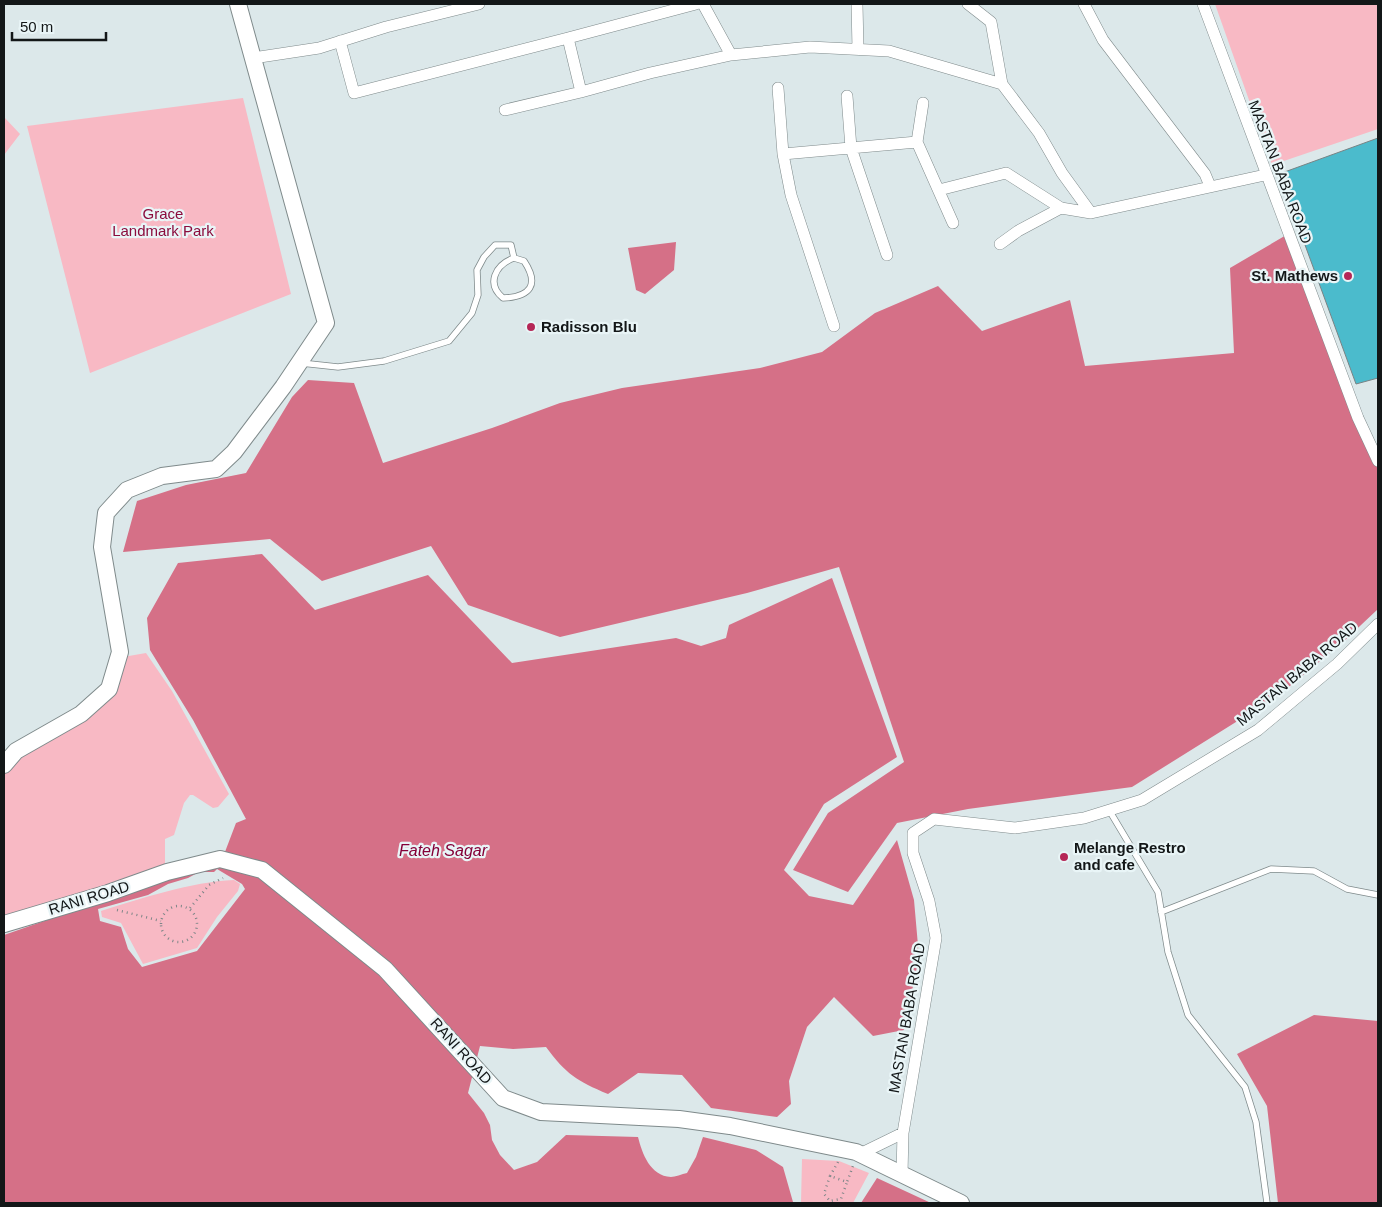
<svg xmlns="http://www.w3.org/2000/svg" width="1382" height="1207" font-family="Helvetica,sans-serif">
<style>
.green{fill:#f8b9c4}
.water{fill:#d57087;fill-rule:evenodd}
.building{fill:#4bbbcc;stroke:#788385}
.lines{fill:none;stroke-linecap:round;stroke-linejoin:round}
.lane-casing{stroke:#7f8a8b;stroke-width:7}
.street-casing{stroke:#7f8a8b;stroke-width:12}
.secondary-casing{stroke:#7f8a8b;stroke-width:18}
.path{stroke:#7e8688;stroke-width:2.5;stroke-dasharray:1 4;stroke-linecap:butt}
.lane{stroke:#fff;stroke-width:5.5}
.street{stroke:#fff;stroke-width:11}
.secondary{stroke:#fff;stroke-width:16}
.poi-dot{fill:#b52656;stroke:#e9f5f7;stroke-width:2}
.labels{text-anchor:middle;stroke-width:4.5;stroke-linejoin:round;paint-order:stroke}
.street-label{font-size:15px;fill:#131718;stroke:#e9f5f7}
.park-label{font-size:15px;fill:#8b0c3d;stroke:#e9f5f7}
.poi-label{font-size:15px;font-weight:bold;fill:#131718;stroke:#e9f5f7;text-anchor:start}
.water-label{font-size:16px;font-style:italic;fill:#850038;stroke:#e9f5f7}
</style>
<rect width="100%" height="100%" fill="#dce8ea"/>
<path class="green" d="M1215 4H1378V129L1272 165Z
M243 98 291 294 90 373 27 126Z
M4 117 20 134 4 155Z
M146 653 172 691 229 794 218 807 213 808 193 795H190L184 803 174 835 165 839V869L4 917V773L19 755 79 722 123 657Z
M234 880 240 884 238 891 217 917 197 948 143 964 121 923 102 917 101 911C142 898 191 882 234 880Z
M802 1159 839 1161 869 1173 853 1203H801Z"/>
<path class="water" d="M1288 234 1378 466V609L1343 642 1279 695 1132 787 968 809 897 823 848 892 793 870 828 813 904 762 839 567 747 593 560 637 468 605 431 546 322 581 270 539 123 552 137 501 186 485 246 473 292 397 308 380 354 383 383 463 492 428 560 403 622 388 760 368 822 352 875 313 938 286 982 331 1070 300 1085 366 1234 353 1230 268Z
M676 242 674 270 645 294 636 290 628 248Z
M262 554 315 610 428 575 512 663 676 638 701 646 726 638 729 625 832 578 897 757 824 804 784 870 809 896 853 905 897 840 914 900 919 957 904 1030 873 1036 834 997 807 1027 789 1081 791 1104 777 1117 711 1108 682 1075 638 1073 608 1094C577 1081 566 1074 546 1047L513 1049 480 1046 468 1093 484 1113 490 1125 492 1140 500 1155 514 1170 537 1162 566 1135 638 1137C642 1153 650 1176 671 1177 675 1177 682 1174 687 1173L696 1157 703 1137 756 1150 783 1167 793 1202 4 1203V935L145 886 220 865 236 823 246 819 193 720 150 650 147 618 178 563ZM217 869 242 884 245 889 197 951 142 967 128 949 121 927 100 921 98 909 148 895 168 884 188 878 199 872H214Z
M1314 1015 1378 1021V1203H1278L1267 1106 1237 1054Z
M877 1178 931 1203H861Z"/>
<path class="building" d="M1378 138V378L1356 384 1279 174Z"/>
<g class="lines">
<defs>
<path id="lane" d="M301 363 338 367 384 361 449 341 472 313 478 295 477 270 484 257 495 245H511L514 258 524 261C540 285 530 297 503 298 486 284 495 265 514 258
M1109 810 1158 892 1168 952 1188 1015 1245 1087 1256 1122 1267 1203
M1161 912 1271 869 1314 871 1347 889 1378 895"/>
<path id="street" d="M703 4 731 55
M857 4 858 49
M968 4 991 22 1002 84
M1084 4 1103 40 1205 174 1210 186
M1203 4 1358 418 1378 461
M568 38 696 4
M340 41 354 93 568 38 581 92 505 110
M253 58 319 48 386 27 479 4
M778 88 783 154 791 195 834 326
M581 92 650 73 731 55 810 47 889 51 1002 84 1039 133 1062 173 1091 213 1265 175
M847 96 851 148 887 255
M917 142 923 103
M783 154 917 142 953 223
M939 190 1006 173 1061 208 1091 213
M1000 244 1018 231 1061 208
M860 1154 903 1133
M902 1174 903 1133 936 938 929 901 913 853V833L934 819 1015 828 1084 818 1142 800 1258 730 1337 664 1378 624"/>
<path id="secondary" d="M4 765 16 751 81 714 109 689 120 652 102 547 106 513 127 490 162 476 216 469 234 452 283 387 326 323 238 4
M4 924 108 893 167 872 220 859 262 870 385 969 503 1098 541 1112 679 1119 730 1126 856 1152 961 1203"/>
</defs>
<use href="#lane" class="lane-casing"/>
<use href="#street" class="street-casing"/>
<use href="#secondary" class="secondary-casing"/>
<path class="path" d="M161 924a18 18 0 1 1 36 0a18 18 0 1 1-36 0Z
M190 908 209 885 223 878
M117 910 161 921
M838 1162 830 1176 847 1182 853 1166
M830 1176 824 1194 830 1201 841 1199 847 1182"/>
<use href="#lane" class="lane"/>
<use href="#street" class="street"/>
<use href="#secondary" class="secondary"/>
</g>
<g class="poi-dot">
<circle cx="1348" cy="276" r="5"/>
<circle cx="531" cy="327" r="5"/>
<circle cx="1064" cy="857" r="5"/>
</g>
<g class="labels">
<g class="street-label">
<text transform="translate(1280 172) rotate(69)" y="5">MASTAN BABA ROAD</text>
<text transform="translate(1297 674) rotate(-40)" y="5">MASTAN BABA ROAD</text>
<text transform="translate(89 898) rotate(-17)" y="5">RANI ROAD</text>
<text transform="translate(907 1018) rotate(-80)" y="5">MASTAN BABA ROAD</text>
<text transform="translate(461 1051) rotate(48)" y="5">RANI ROAD</text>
</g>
<g class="park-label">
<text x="163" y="219">Grace<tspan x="163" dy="17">Landmark Park</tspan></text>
</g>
<g class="poi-label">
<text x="1338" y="281" text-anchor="end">St. Mathews</text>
<text x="541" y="332">Radisson Blu</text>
<text x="1074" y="853">Melange Restro<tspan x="1074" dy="17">and cafe</tspan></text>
</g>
<g class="water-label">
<text x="443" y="856">Fateh Sagar</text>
</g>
</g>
<rect width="1382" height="1207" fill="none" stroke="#131718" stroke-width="10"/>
<path d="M12 32v8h94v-8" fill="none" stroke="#131718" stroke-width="2.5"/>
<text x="20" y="32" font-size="15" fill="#131718" stroke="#e9f5f7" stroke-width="4" paint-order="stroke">50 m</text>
</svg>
